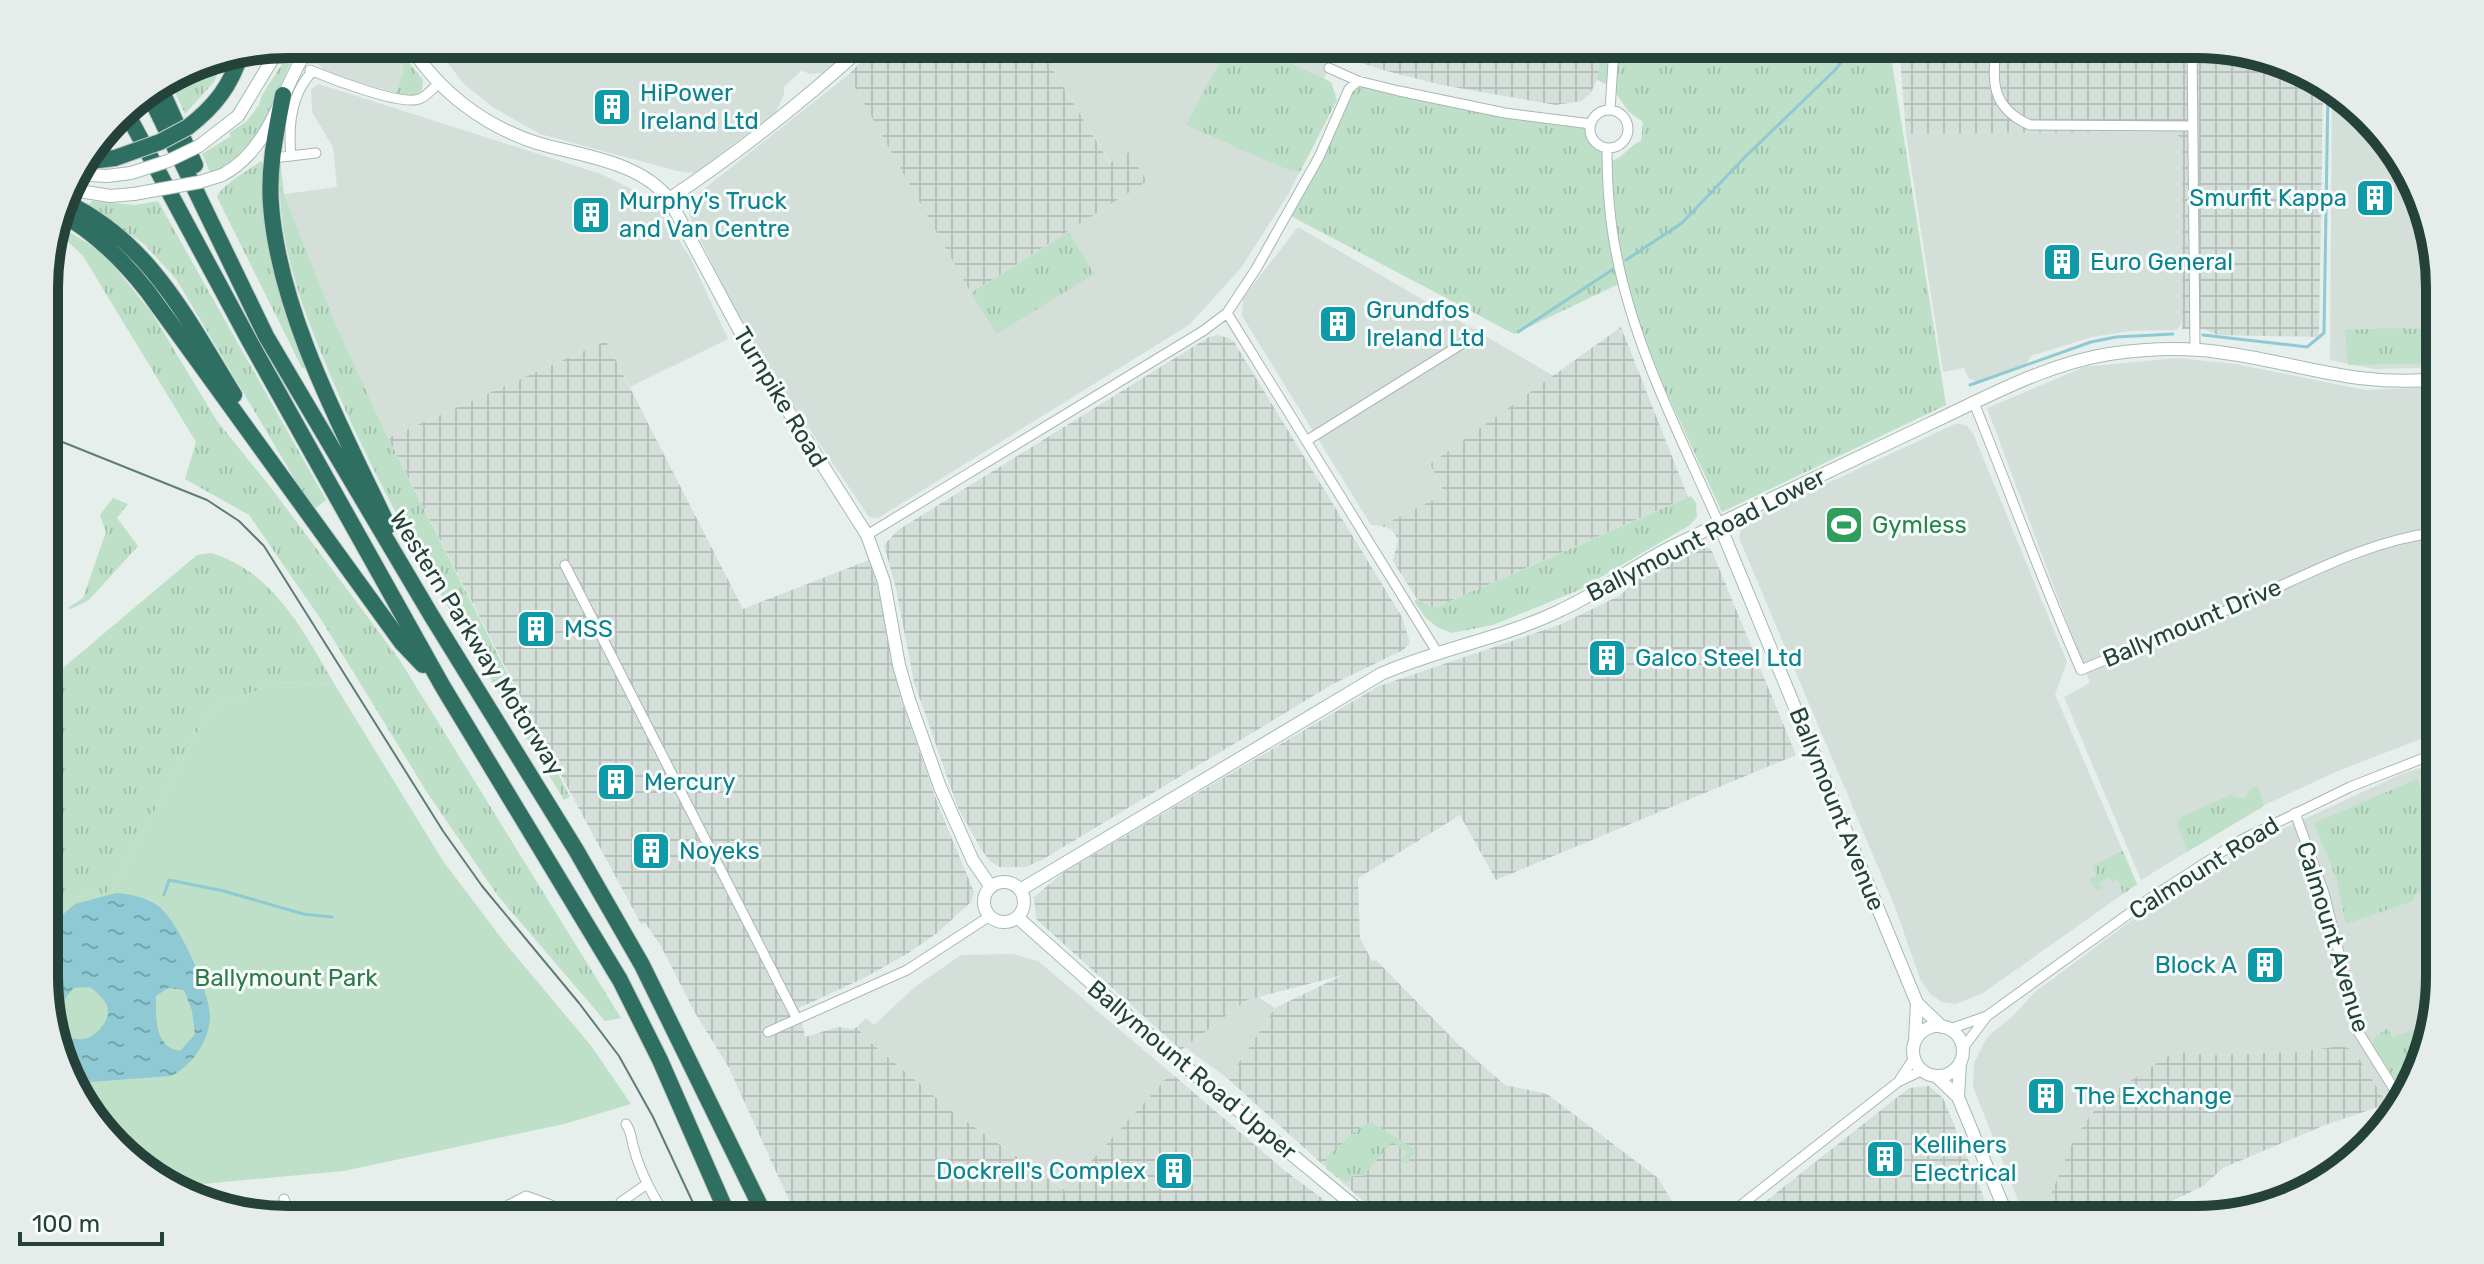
<svg xmlns="http://www.w3.org/2000/svg" width="2484" height="1264" font-family="Rubik,sans-serif">
<style>
.built{fill:#d4dfda}
.industrial{fill:url(#industrial-grid)}
.grass{fill:url(#grass-tufts)}
.green{fill:#bfe0c8}
.water{fill:url(#water-ripples);fill-rule:evenodd}
.lines{fill:none;stroke-linecap:round;stroke-linejoin:round}
.stream{stroke:#8ec9d4;stroke-width:3}
.street-casing{stroke:#a8b8b2;stroke-width:11}
.secondary-casing{stroke:#a4bbb3;stroke-width:14}
.highway-casing{stroke:#c2cac8;stroke-width:18}
.street{stroke:#fff;stroke-width:9}
.secondary{stroke:#fff;stroke-width:12}
.highway{stroke:#2f6f62;stroke-width:16}
.tram{stroke:#5f7d75;stroke-width:2}
.secondary-bridge-casing{stroke:#a4bbb3;stroke-width:14;stroke-linecap:butt}
.highway-bridge-casing{stroke:#c2cac8;stroke-width:18;stroke-linecap:butt}
.secondary-bridge{stroke:#fff;stroke-width:12}
.highway-bridge{stroke:#2f6f62;stroke-width:16}
.labels{text-anchor:middle;stroke-width:6;stroke-linejoin:round;paint-order:stroke}
.culture-label{font-size:24px;fill:#0d838f;stroke:#f7fbf9;text-anchor:start}
.street-label{font-size:24px;fill:#24423a;stroke:#f7fbf9}
.leisure-label{font-size:24px;fill:#27864d;stroke:#f7fbf9;text-anchor:start}
.park-label{font-size:24px;fill:#2d7a4b;stroke:#f7fbf9}
.rim{fill:none;stroke:#24423a;stroke-width:10}
</style>
<defs>
<pattern id="industrial-grid" width="8" height="8" patternUnits="userSpaceOnUse" patternTransform="scale(2)"><rect width="8" height="8" fill="#d4dfda"/><path d="M0 4h8M4 0v8" fill="none" stroke="#b6c1bc"/></pattern>
<pattern id="grass-tufts" width="24" height="20" patternUnits="userSpaceOnUse" patternTransform="scale(2)"><rect width="24" height="20" fill="#bfe0c8"/><path d="M3 7l-1-3M5 7V3M7 7l1-3M15 17l-1-3M17 17v-4M19 17l1-3" fill="none" stroke="#a4c1ad"/></pattern>
<pattern id="water-ripples" width="26" height="14" patternUnits="userSpaceOnUse" patternTransform="scale(2)"><rect width="26" height="14" fill="#8ec9d4"/><path d="M2 4q2-2 4 0t4 0M15 11q2-2 4 0t4 0" fill="none" stroke="#74a5ad"/></pattern>
</defs>
<rect width="100%" height="100%" fill="#e6efeb"/>
<path class="built" d="M319 44H391L404 68 397 93 328 74 318 64H306Z
M433 44H855L824 73 809 74 802 70 784 87V95L775 113 695 173 677 171 540 134 494 108 464 84Z
M1037 44H1358L1352 62 1333 57 1324 79 1331 82 1336 99 1289 193 1241 268 1189 325 878 518 869 517 751 342 692 223 689 209 700 192 848 75 972 292 1118 199 1111 164Z
M319 84 601 174 645 196 660 212 690 257 728 339 630 387 606 341 388 438 338 329 284 194 337 187 333 147 312 112 311 89Z
M2332 92 2390 140 2438 256V359L2418 368 2374 369 2330 360Z
M2171 131 2183 138 2182 322 2177 330 2130 331 2092 337 2031 356 2026 364 1977 382 1968 378 1964 368 1943 372 1906 134Z
M1298 227 1554 376 1430 464 1445 494 1381 526 1371 525 1242 316 1243 298Z
M2177 358 2236 364 2365 390 2438 387 2439 732 2340 770 2256 809 2141 880 2064 697 2090 683 1987 408 2084 367Z
M1957 423 1967 426 1973 433 2067 662 2055 694 2137 884 1983 993 1956 1004 1942 1002 1931 995 1920 979 1895 907 1739 538 1741 527 1746 521Z
M2439 762 2440 977 2415 1084 2401 1100 2387 1104 2354 1050 2341 1046 2296 1052 2214 1055 2174 1052 2105 1097 2087 1120 2040 1220H2026L1973 1087 1974 1063 1987 1037 2012 1017 2035 992 2167 894 2259 840 2401 774Z
M1012 954 1038 961 1171 1073 1066 1190 953 1112 865 1038 857 1027 866 1018 874 1025 916 986 961 955Z
M1258 997 1275 1008 1228 1079 1185 1047 1247 1000Z"/>
<path class="industrial" d="M879 44H1037L1110 163 1129 152 1147 181 971 293 848 75Z
M1358 44H1602L1597 80 1590 94 1581 101 1556 105 1442 85 1383 70 1352 60Z
M1899 44H2196L2304 69 2323 85 2319 337 2218 335 2203 329H2182V138L2171 131 1906 134Z
M1621 327 1688 497 1439 606 1432 607 1417 599 1393 561 1398 539 1391 529 1381 526 1445 494 1430 464Z
M1217 335 1229 338 1234 342 1402 617 1410 643 1403 650 1333 684 1042 860 1026 867H999L990 861 981 849 958 808 914 682 896 589 884 545 898 530 1209 337Z
M606 341 743 609 869 560 884 608 900 696 939 807 974 892 971 902 937 933 910 952 866 977 799 1008 805 1037 838 1027 854 1029 857 1027 865 1038 953 1112 1065 1190 1171 1073 1284 1170 1351 1220H798L729 1068 694 1011 661 946 645 923 641 924 554 762 388 438Z
M1695 547H1708L1712 551 1796 755 1496 880 1460 815 1358 878 1360 938 1372 961 1376 960 1458 1044 1505 1085 1547 1094 1658 1178 1683 1220H1384L1228 1079 1275 1008 1343 975 1247 1000 1181 1050 1036 919 1034 897 1064 872 1379 686 1559 625 1619 596 1641 577Z
M2341 1046 2354 1050 2387 1104 2325 1125 2223 1168 2203 1186 2132 1220H2040L2072 1144 2087 1120 2105 1097 2174 1052 2214 1055 2296 1052Z
M1929 1086 1943 1098 1993 1220H1742L1909 1088Z"/>
<path class="grass" d="M295 44 299 47C271 95 267 149 211 174L202 154 231 136 229 133 247 121 259 105 262 95Z
M391 44H394L423 80 422 90C414 98 407 96 396 95L404 68Z
M1229 44H1268L1272 46 1275 56 1331 82 1337 100 1300 172 1284 168 1186 125Z
M1602 44H1889L1946 405 1722 512 1657 372 1623 282 1514 334 1287 214 1352 84 1591 124 1592 137 1603 147 1607 161C1622 162 1627 146 1641 141L1643 122 1629 112 1611 86 1597 80Z
M226 56 214 82 185 114 169 79 195 62Z
M280 158 284 194 338 329 388 438 570 797 564 800C483 666 399 534 337 391 304 313 275 245 280 158Z
M261 161 264 164 262 200 271 257 307 368H302L217 197C224 183 248 171 261 161Z
M92 201 136 205 158 201 326 500 313 510 176 279 144 244 88 205Z
M57 224 103 253 152 313 217 421 272 489 399 659 621 1018 605 1021 498 896 428 794 322 621 249 515 185 479 196 442 83 256 56 230Z
M1069 232 1094 274 997 334 971 293Z
M2389 328 2423 329 2420 364 2348 365 2345 330Z
M1691 496 1696 503 1697 517 1690 525 1579 590 1493 625 1452 633 1437 627 1425 617 1414 601 1417 599 1432 607 1439 606Z
M113 498 128 504 117 518 138 546 89 600 69 610V607L83 598 106 532 100 515Z
M211 553C274 572 304 632 335 685L279 682 211 708 109 893 74 897 46 929 45 683 197 555Z
M2417 779 2440 837V884L2416 893 2413 901 2346 924 2337 881 2314 823Z
M2258 786 2264 806 2187 852 2177 823 2182 816 2230 795 2244 799 2252 788Z
M2123 851 2137 884 2123 894 2118 879 2113 882 2109 877 2099 883 2102 889 2097 890 2089 879 2096 876 2093 865Z
M2429 1025 2415 1084 2405 1095 2373 1045V1039L2388 1028 2392 1037Z
M1371 1122 1416 1150 1407 1164 1401 1160 1407 1152 1392 1142 1363 1176H1353L1346 1182 1326 1169V1158L1359 1128Z"/>
<path class="green" d="M279 682 335 685 443 861 505 943 592 1047 631 1104 564 1124 344 1171 170 1187 94 1124 46 1009V919L74 897 109 893 211 708Z"/>
<path class="water" d="M116 893C131 894 145 897 157 905 178 919 210 992 210 1016 210 1040 192 1066 171 1076L77 1083 46 1009V929L75 904ZM90 987C107 1000 115 1011 100 1029 96 1034 90 1038 83 1039 78 1040 70 1038 64 1037 53 1018 60 1002 74 988ZM168 988 184 990 192 1011 195 1034 180 1051C154 1047 156 1017 156 996Z"/>
<g class="lines">
<path class="stream" d="M1626 260 1682 223 1745 157 1835 70 1856 44
M1518 332 1612 270
M2203 335 2307 347 2324 333 2328 89
M1970 385 2091 342 2116 337 2173 334
M164 895 169 880 224 891 303 914 332 917"/>
<defs>
<path id="street" d="M1997 44C1991 80 1991 108 2030 125L2192 126
M2192 44 2195 350
M1329 68 1358 81 1399 91 1505 113 1591 124
M310 70C329 78 401 106 419 99 426 97 433 88 438 84
M1610 110 1613 63 1618 44
M1590 129a19 19 0 1 1 38 0a19 19 0 1 1-38 0Z
M1607 148C1607 183 1609 217 1616 252 1634 348 1681 437 1720 526
M291 156C288 126 291 93 313 71
M282 157 316 153
M1227 313 1437 652
M1974 403C2010 492 2042 582 2081 670 2137 646 2194 625 2250 600 2312 572 2371 540 2439 532
M1306 441 1476 335
M867 535 1203 331 1227 313 1256 269 1319 157 1349 89 1358 81
M565 565 797 1019
M2295 813 2324 893 2359 1033 2401 1100
M1950 1029 1987 1016 2152 897 2239 841 2350 787 2439 752
M768 1032 907 970 990 916
M1963 1048 1987 1016
M1900 1079 1914 1058
M626 1124C632 1133 631 1139 634 1149 641 1175 654 1197 668 1220
M284 1199 291 1220
M621 1202 647 1184
M510 1204 520 1220
M406 1218V1220
M481 1220 526 1196 551 1205 561 1220
M1722 1220 1898 1082 1923 1070"/>
<path id="secondary" d="M409 44C438 91 484 126 537 143 581 156 639 161 669 199L752 354 867 535 884 582 899 665 909 700 940 787 973 861 991 887
M199 146 238 116 281 45
M73 174 107 176 131 173
M222 175C271 150 282 87 310 44
M67 189 110 196 134 194
M669 199C739 152 804 101 866 44
M1720 526 1917 1003 1942 1027
M984 902a20 20 0 1 1 40 0a20 20 0 1 1-40 0Z
M1020 890 1381 674C1440 648 1505 638 1563 609 1602 591 1635 565 1673 546 1758 505 1844 464 1929 424 1987 397 2046 364 2109 354 2144 349 2182 347 2218 352 2297 362 2355 388 2438 379
M1017 917 1180 1062 1371 1220
M1913 1051a25 25 0 1 1 50 0a25 25 0 1 1-50 0Z
M1915 1041 1917 1003
M1936 1076 1958 1097 2009 1220
M1958 1097 1960 1063"/>
<path id="highway" d="M159 85 195 165
M148 92 266 336 431 615 576 850 642 965 767 1220
M283 95C276 132 268 168 271 205 279 313 342 429 388 526
M124 108 250 342 443 687 620 980 660 1060 730 1220
M188 127C214 107 231 86 241 53
M83 162 115 158
M63 201C149 240 187 319 234 395
M60 213C96 233 123 260 148 292L402 643 423 665"/>
</defs>
<use href="#street" class="street-casing"/>
<use href="#secondary" class="secondary-casing"/>
<use href="#highway" class="highway-casing"/>
<use href="#street" class="street"/>
<use href="#secondary" class="secondary"/>
<use href="#highway" class="highway"/>
<path class="tram" d="M45 435 207 500 239 521 264 546 443 831 482 886 579 1003 619 1056 653 1117 701 1220"/>
<defs>
<path id="secondary-bridge" d="M131 173 168 161 199 146
M134 194 200 182 222 175"/>
<path id="highway-bridge" d="M115 158 160 142 188 127"/>
</defs>
<use href="#secondary-bridge" class="secondary-bridge-casing"/>
<use href="#highway-bridge" class="highway-bridge-casing"/>
<use href="#secondary-bridge" class="secondary-bridge"/>
<use href="#highway-bridge" class="highway-bridge"/>
</g>
<defs>
<symbol id="building-square" viewBox="-11 -11 22 22"><rect x="-9" y="-9" width="18" height="18" rx="4" fill="#0f9aa8" stroke="#f7fbf9"/><path d="M-4-6H4V6H1V3H-1V6H-4ZM-2.5-4.3h1.7v1.8h-1.7ZM.8-4.3h1.7v1.8H.8ZM-2.5-1h1.7V.8h-1.7ZM.8-1h1.7V.8H.8Z" fill="#fff"/></symbol>
<symbol id="stadium-square" viewBox="-11 -11 22 22"><rect x="-9" y="-9" width="18" height="18" rx="4" fill="#2e9e5b" stroke="#f7fbf9"/><path d="M0-5a6.5 5 0 1 0 0 10a6.5 5 0 1 0 0-10ZM-3.5-1.8h7v3.6h-7Z" fill="#fff"/></symbol>
</defs>
<g fill-rule="evenodd">
<use href="#building-square" x="590" y="85" width="44" height="44"/>
<use href="#building-square" x="2353" y="176" width="44" height="44"/>
<use href="#building-square" x="569" y="193" width="44" height="44"/>
<use href="#building-square" x="2040" y="240" width="44" height="44"/>
<use href="#building-square" x="1316" y="302" width="44" height="44"/>
<use href="#stadium-square" x="1822" y="503" width="44" height="44"/>
<use href="#building-square" x="514" y="607" width="44" height="44"/>
<use href="#building-square" x="1585" y="636" width="44" height="44"/>
<use href="#building-square" x="594" y="760" width="44" height="44"/>
<use href="#building-square" x="629" y="829" width="44" height="44"/>
<use href="#building-square" x="2243" y="943" width="44" height="44"/>
<use href="#building-square" x="2024" y="1074" width="44" height="44"/>
<use href="#building-square" x="1863" y="1137" width="44" height="44"/>
<use href="#building-square" x="1152" y="1149" width="44" height="44"/>
</g>
<g class="labels">
<g class="culture-label">
<text x="640" y="101">HiPower<tspan x="640" dy="28">Ireland Ltd</tspan></text>
<text x="2347" y="206" text-anchor="end">Smurfit Kappa</text>
<text x="619" y="209">Murphy's Truck<tspan x="619" dy="28">and Van Centre</tspan></text>
<text x="2090" y="270">Euro General</text>
<text x="1366" y="318">Grundfos<tspan x="1366" dy="28">Ireland Ltd</tspan></text>
<text x="564" y="637">MSS</text>
<text x="1635" y="666">Galco Steel Ltd</text>
<text x="644" y="790">Mercury</text>
<text x="679" y="859">Noyeks</text>
<text x="2237" y="973" text-anchor="end">Block A</text>
<text x="2074" y="1104">The Exchange</text>
<text x="1913" y="1153">Kellihers<tspan x="1913" dy="28">Electrical</tspan></text>
<text x="1146" y="1179" text-anchor="end">Dockrell's Complex</text>
</g>
<g class="street-label">
<text transform="translate(780 397) rotate(59)" y="8">Turnpike Road</text>
<text transform="translate(1706 535) rotate(-27)" y="8">Ballymount Road Lower</text>
<text transform="translate(2192 623) rotate(-23)" y="8">Ballymount Drive</text>
<text transform="translate(477 643) rotate(58)" y="8">Western Parkway Motorway</text>
<text transform="translate(1837 809) rotate(68)" y="8">Ballymount Avenue</text>
<text transform="translate(2204 868) rotate(-32)" y="8">Calmount Road</text>
<text transform="translate(2333 937) rotate(73)" y="8">Calmount Avenue</text>
<text transform="translate(1192 1070) rotate(40)" y="8">Ballymount Road Upper</text>
</g>
<g class="leisure-label">
<text x="1872" y="533">Gymless</text>
</g>
<g class="park-label">
<text x="286" y="986">Ballymount Park</text>
</g>
</g>
<path d="M0 0H2484V1264H0ZM288 58H2196A230 230 0 0 1 2426 288V976A230 230 0 0 1 2196 1206H288A230 230 0 0 1 58 976V288A230 230 0 0 1 288 58Z" fill="#e6ecea" fill-rule="evenodd"/>
<path class="rim" d="M288 58H2196A230 230 0 0 1 2426 288V976A230 230 0 0 1 2196 1206H288A230 230 0 0 1 58 976V288A230 230 0 0 1 288 58Z"/>
<path d="M20 1232v12h142v-12" fill="none" stroke="#24423a" stroke-width="4"/>
<text x="32" y="1232" font-size="24" fill="#24423a" stroke="#f7fbf9" stroke-width="6" paint-order="stroke">100 m</text>
</svg>
